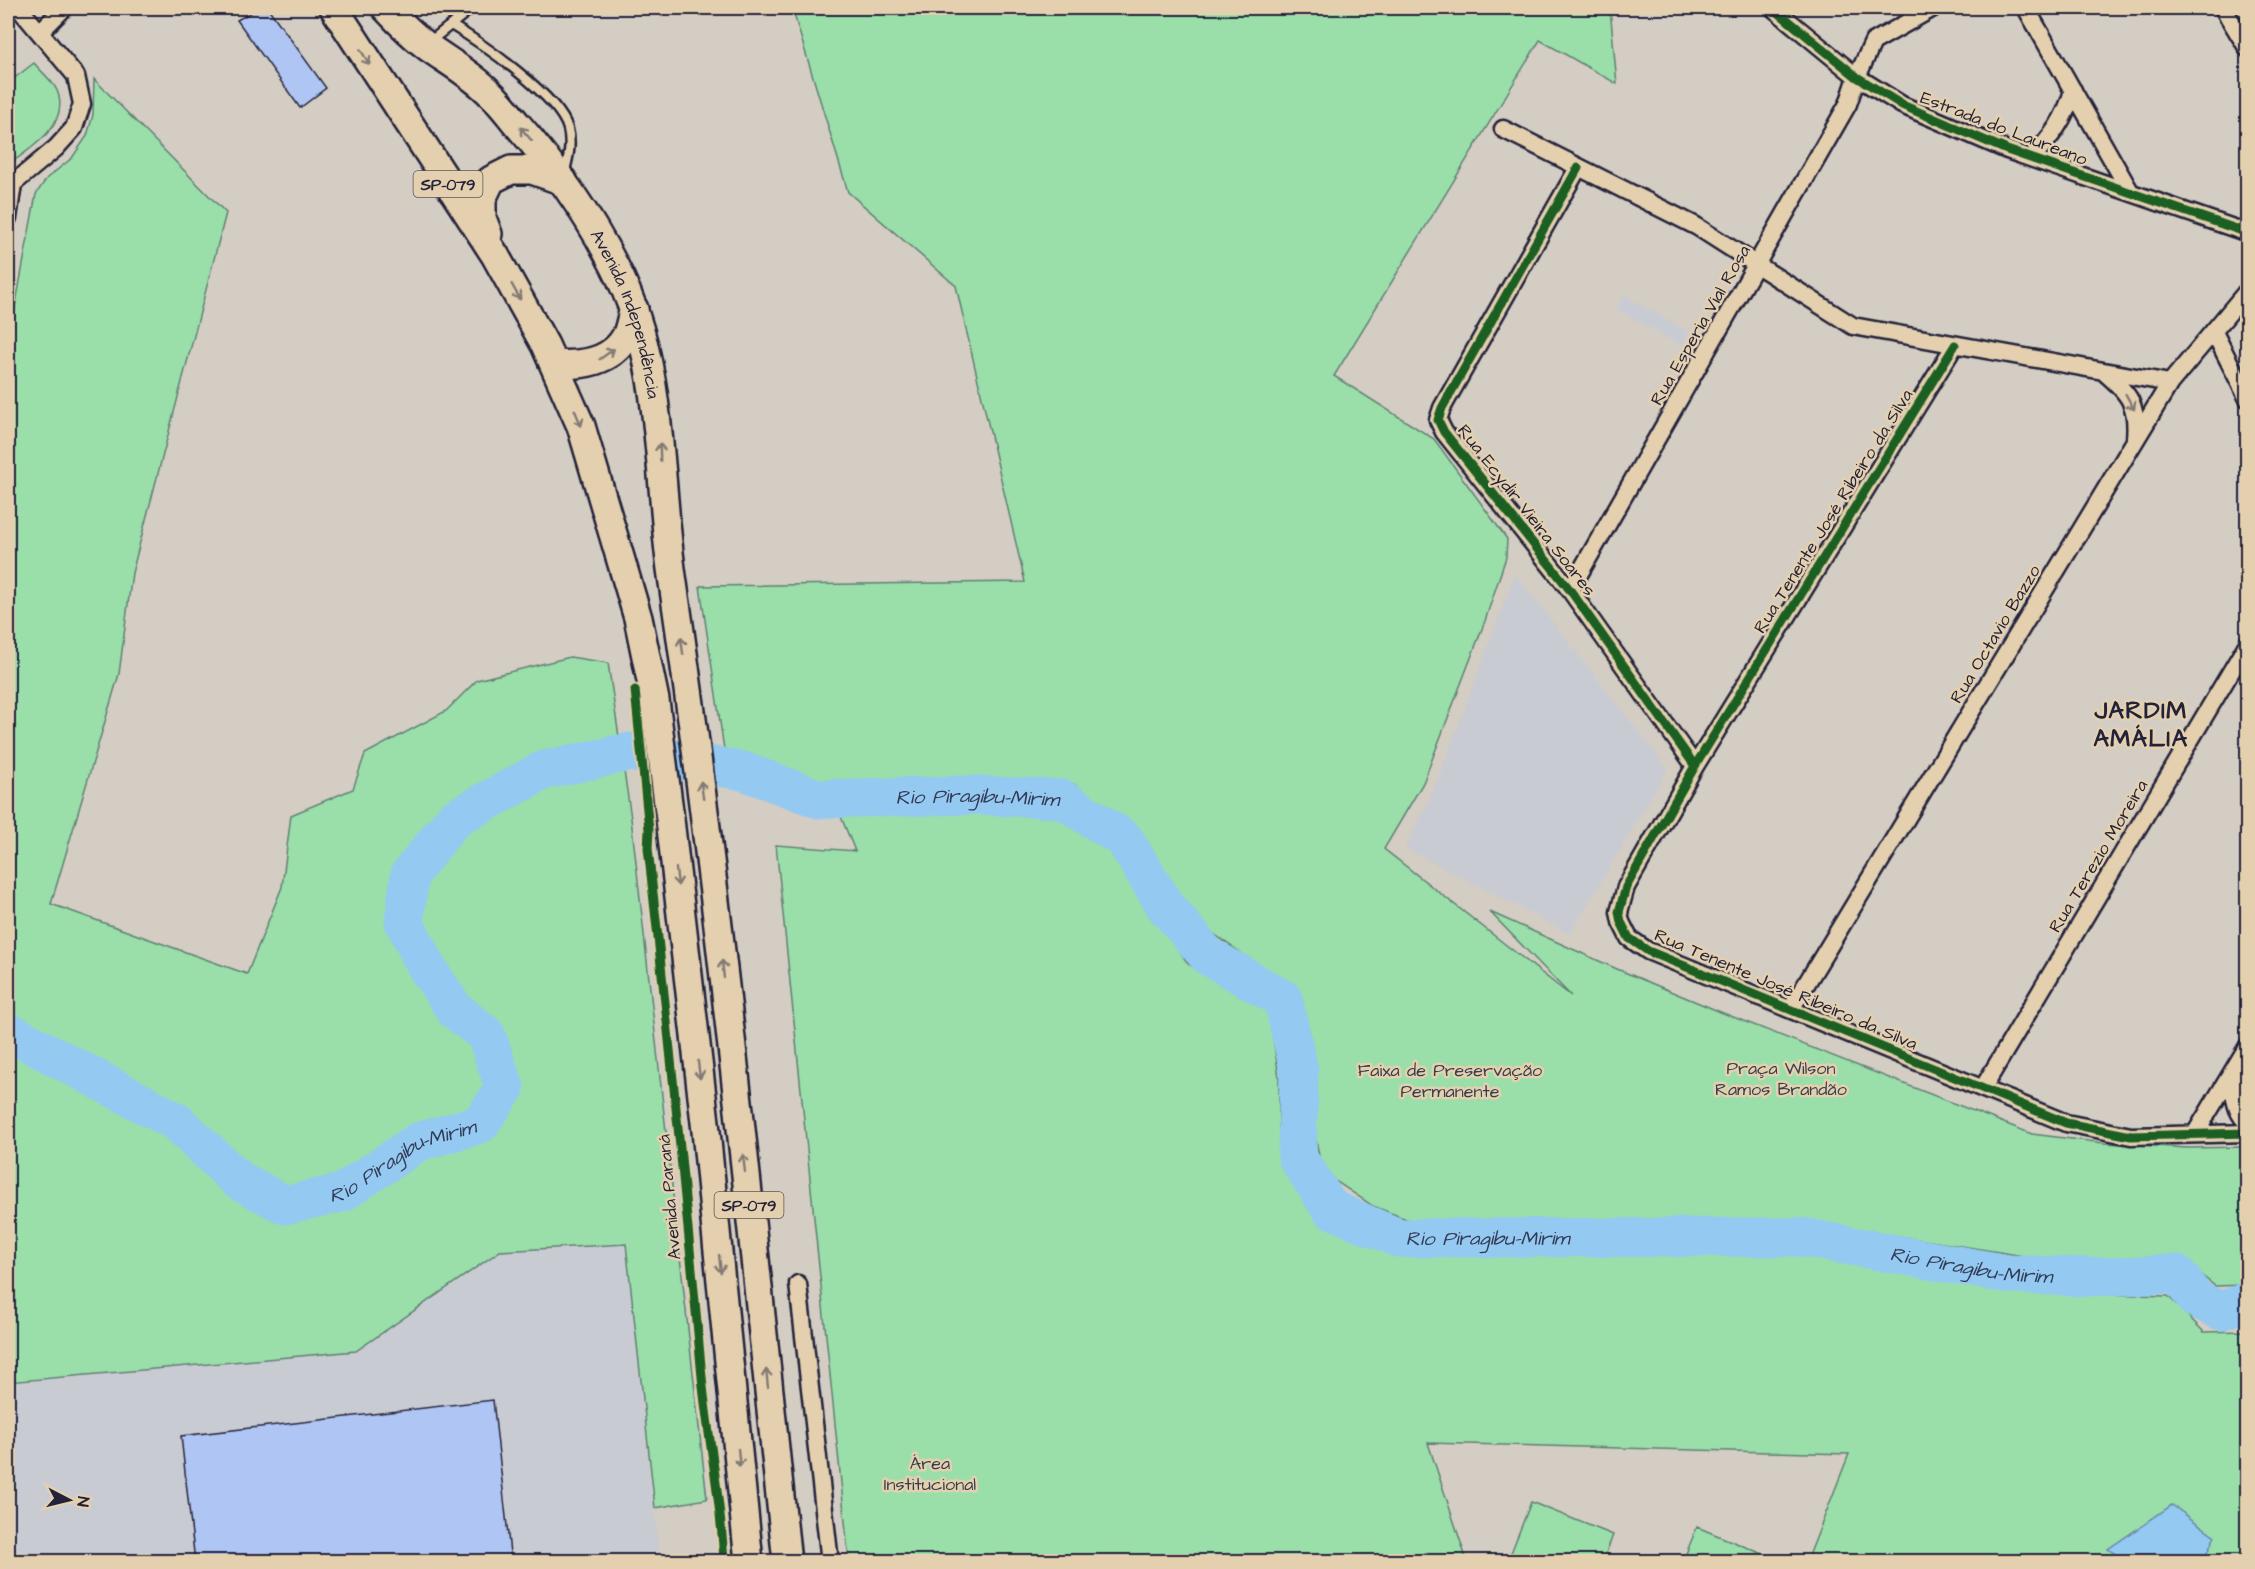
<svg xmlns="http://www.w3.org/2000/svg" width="2255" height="1569" font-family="'Architects Daughter',sans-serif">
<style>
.built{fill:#c9cbd2}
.green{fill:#9adeaa;stroke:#5e8072;stroke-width:1.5}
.water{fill:#94c9f2;stroke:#6686a9;stroke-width:1.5}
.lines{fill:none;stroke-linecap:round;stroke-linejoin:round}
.river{stroke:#94c9f2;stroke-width:39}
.building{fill:#afc5f4;stroke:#22223b;stroke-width:1.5}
.service-casing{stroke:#22223b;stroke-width:13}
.minor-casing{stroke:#22223b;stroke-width:21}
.primary-casing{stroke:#22223b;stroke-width:32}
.service{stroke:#e4d0ae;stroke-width:8}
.minor{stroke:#e4d0ae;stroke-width:16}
.primary{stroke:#e4d0ae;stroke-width:27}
.cycleway-casing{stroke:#e4d0ae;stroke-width:13}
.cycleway{stroke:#1b5e20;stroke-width:9}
.oneway{stroke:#837974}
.labels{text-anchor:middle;stroke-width:5;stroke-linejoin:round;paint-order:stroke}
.shield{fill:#e4d0ae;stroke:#5c565e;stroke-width:1.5}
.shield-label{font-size:16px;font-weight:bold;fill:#22223b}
.street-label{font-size:18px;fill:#22223b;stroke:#e4d0ae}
.park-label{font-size:18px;fill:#343e4c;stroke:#e4d0ae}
.water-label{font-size:20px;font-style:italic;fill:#333b56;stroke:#e4d0ae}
.district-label{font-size:24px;font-weight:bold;letter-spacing:1.5px;fill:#22223b;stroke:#e4d0ae}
</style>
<rect width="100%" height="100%" fill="#d4cdc3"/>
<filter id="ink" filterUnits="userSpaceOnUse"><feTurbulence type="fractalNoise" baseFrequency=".0167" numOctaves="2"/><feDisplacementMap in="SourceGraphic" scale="12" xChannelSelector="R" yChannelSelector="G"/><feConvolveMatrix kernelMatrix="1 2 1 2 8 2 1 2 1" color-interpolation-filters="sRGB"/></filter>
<g filter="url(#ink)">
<path class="built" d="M1624 295 1689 332 1682 346 1616 309Z
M1515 574 1668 769 1570 934 1405 848 1435 787Z
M626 1244 660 1561 8 1562V1382L356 1351 500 1251Z"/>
<path class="green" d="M792 8H1610L1617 84 1540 40 1334 376 1434 439 1507 539 1506 557 1485 621 1423 783 1384 849 1571 996 1490 912 1617 969 1723 1013 2032 1134 2104 1143 2188 1148 2247 1147V1285L2215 1286 2184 1262H2062L1818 1223 1487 1221 1419 1224 1373 1206 1322 1172 1311 1113 1297 998 1263 969 1200 924 1150 855 1128 829 1074 784 1003 781 823 783 725 756 700 586 1025 582 956 286 848 192Z
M34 63C42 73 57 84 59 97 66 128 28 150 8 165V83Z
M94 79 226 213 132 573 119 674 51 904 247 974 282 887 291 815 353 789 365 754 446 711 477 680 570 657 608 663 631 818 707 1499 655 1508 626 1244 500 1251 356 1351 8 1382V346L36 194 47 178 72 158 87 136 93 115Z
M837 807H977L1061 815 1114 850 1188 964 1268 1005 1279 1077V1157L1315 1215 1369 1243 1414 1255 1801 1254 2033 1292 2168 1296 2204 1332 2247 1331V1561H1807L1849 1454 1428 1443 1467 1561H849L776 845 855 851Z
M1531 1502 1613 1535 1603 1561H1532L1511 1553Z
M1697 1527 1780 1561H1683Z"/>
<path class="water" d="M2172 1505 2215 1536 2203 1561H2126L2108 1549Z"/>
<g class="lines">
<path class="river" id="s1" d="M8 1035 13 1034 177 1122 237 1179 285 1205 342 1193 418 1142 480 1124 505 1088 486 1035 455 1010 427 968 404 922 410 874 454 819 544 770 630 752 743 771 819 799 969 795 1062 799 1124 839 1166 907 1208 956 1283 999 1299 1070 1297 1157 1331 1209 1398 1238 1801 1237 2007 1274 2082 1277 2177 1274 2196 1299 2221 1311 2248 1301"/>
</g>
<path class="building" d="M259 8H268L326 88 300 108 237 20Z
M493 1400 511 1562H195L181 1436Z"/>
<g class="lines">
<defs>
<path id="service" d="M451 25C480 42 560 97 568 129 572 145 568 159 564 175
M428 43 472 8"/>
<path id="minor" d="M1773 8 1857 77 1902 105 2007 150 2248 233
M2026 8 2131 193
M2223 8 2248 49
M40 32 64 8
M1503 129 1696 226 1853 326 2170 383
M2031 158C2051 138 2066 118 2073 90
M1578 168 1442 408 1438 420 1444 432 1570 590 1695 766
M8 188 56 148 74 128 82 104 76 76 19 8
M8 218 13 184
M2214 332 2248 399
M1955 345 1695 766 1626 887 1619 912 1621 922 1629 938 1648 951 2066 1123 2131 1136 2248 1133
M2104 372C2130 394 2138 405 2135 439
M1570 590 1848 104 1857 77 1873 42 1933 8
M1791 1009 2170 383 2248 290
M2236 1068C2233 1086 2232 1110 2248 1123
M1983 1088 2248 643
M2195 1134 2248 1046
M798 1284 830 1562"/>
<g id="primary">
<path d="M334 8 495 255 545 345 581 426 638 618 655 700 670 819 706 1131 749 1562"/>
<path id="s2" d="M386 8C399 22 413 36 428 47 449 62 471 74 489 92 499 101 507 112 516 123 555 167 588 214 615 267 665 363 657 472 672 576 720 903 752 1233 787 1562"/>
<path d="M488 234 482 218V199L491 180 511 170H532L563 181"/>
<path d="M555 364C581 366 612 362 626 336 630 328 631 317 634 309"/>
</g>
</defs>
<use href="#service" class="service-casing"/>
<use href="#minor" class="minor-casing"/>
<use href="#primary" class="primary-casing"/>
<use href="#service" class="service"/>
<use href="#minor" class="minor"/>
<use href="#primary" class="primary"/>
<defs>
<path id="cycleway" d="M1773 8 1857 77 1902 105 2007 150 2248 233
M1578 168 1442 408 1438 420 1444 432 1570 590 1695 766
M1955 345 1695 766 1626 887 1619 912 1621 922 1629 938 1648 951 2066 1123 2131 1136 2248 1133
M635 690 649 830 648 848C668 1024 686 1200 702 1377 708 1438 721 1499 724 1562"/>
</defs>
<use href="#cycleway" class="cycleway-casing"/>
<use href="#cycleway" class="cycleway"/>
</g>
<defs><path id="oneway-shaft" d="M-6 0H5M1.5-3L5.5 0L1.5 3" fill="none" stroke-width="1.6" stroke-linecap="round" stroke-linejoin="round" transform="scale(1.5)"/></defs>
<g class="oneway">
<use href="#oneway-shaft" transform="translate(365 57) rotate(58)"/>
<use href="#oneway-shaft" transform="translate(526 134) rotate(-131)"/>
<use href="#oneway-shaft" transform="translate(516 292) rotate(61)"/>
<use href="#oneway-shaft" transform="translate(607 354) rotate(-35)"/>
<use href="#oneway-shaft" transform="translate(2130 402) rotate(61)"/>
<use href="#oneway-shaft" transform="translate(578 418) rotate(68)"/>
<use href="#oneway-shaft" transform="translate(660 452) rotate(-92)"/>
<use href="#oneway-shaft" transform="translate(682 646) rotate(-98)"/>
<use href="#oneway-shaft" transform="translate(702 790) rotate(-98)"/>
<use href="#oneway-shaft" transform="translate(677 877) rotate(83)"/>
<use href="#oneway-shaft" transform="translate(723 969) rotate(-96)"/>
<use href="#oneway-shaft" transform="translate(699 1070) rotate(83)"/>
<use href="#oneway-shaft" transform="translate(744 1163) rotate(-96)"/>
<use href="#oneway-shaft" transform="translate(720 1264) rotate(84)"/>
<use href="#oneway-shaft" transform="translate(767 1378) rotate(-96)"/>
<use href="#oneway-shaft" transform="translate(739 1458) rotate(84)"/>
</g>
</g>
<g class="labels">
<g class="shield">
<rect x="413.5" y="171" width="69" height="26" rx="4.5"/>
<rect x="714.5" y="1192" width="69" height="26" rx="4.5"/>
</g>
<g class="shield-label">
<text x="448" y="190">SP-079</text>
<text x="749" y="1211">SP-079</text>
</g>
<g class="street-label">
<text transform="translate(2004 128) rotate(21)" y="6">Estrada do Laureano</text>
<text dy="6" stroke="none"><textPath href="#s2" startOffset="398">Avenida Independência</textPath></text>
<text transform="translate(1700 325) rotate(-60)" y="6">Rua Esperia Vial Rosa</text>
<text transform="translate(1527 510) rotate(52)" y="6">Rua Ecydir Vieira Soares</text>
<text transform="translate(1833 511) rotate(-58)" y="6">Rua Tenente José Ribeiro da Silva</text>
<text transform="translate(1995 634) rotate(-59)" y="6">Rua Octavio Bazzo</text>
<text transform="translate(2098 856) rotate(-59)" y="6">Rua Terezio Moreira</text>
<text transform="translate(1786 989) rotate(23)" y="6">Rua Tenente José Ribeiro da Silva</text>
<text transform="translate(669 1197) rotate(-95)" y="6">Avenida Paraná</text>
</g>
<g class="park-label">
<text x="1781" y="1074">Praça Wilson<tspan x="1781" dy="21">Ramos Brandão</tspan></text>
<text x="1450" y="1076">Faixa de Preservação<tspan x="1450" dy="21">Permanente</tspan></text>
<text x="930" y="1469">Área<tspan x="930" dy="21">Institucional</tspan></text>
</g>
<g class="water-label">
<text dy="7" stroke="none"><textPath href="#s1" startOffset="1448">Rio Piragibu-Mirim</textPath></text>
<text dy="7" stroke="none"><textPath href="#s1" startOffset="456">Rio Piragibu-Mirim</textPath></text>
<text dy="7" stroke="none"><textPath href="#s1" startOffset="2222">Rio Piragibu-Mirim</textPath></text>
<text dy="7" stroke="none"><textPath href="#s1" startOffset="2708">Rio Piragibu-Mirim</textPath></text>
</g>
<g class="district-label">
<text x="2141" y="718">JARDIM<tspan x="2141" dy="28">AMÁLIA</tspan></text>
</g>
</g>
<rect width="2255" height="1569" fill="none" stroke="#e4d0ae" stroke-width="30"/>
<rect x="15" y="15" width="2225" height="1539" fill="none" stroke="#22223b" stroke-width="2" filter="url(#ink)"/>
<g transform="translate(69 1500) rotate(97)" stroke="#e4d0ae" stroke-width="4.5" paint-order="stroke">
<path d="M0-4.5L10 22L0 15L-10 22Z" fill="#22223b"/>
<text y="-9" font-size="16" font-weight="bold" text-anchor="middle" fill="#22223b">N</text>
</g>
</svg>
